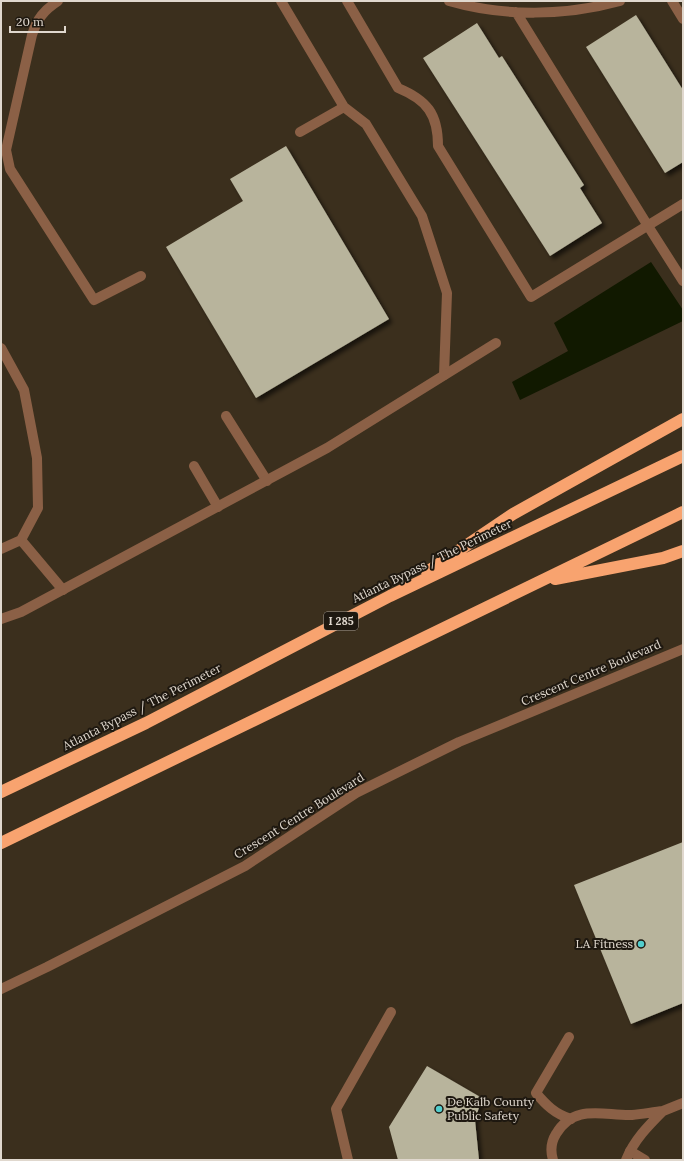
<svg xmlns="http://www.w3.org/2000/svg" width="684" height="1161" font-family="Lora,serif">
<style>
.water{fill:#111900}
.building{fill:#b8b49c;filter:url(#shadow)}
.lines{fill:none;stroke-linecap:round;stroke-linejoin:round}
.lane{stroke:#8b6046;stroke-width:10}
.street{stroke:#8b6046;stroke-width:10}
.highway{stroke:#f8a36f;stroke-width:12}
.poi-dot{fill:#52cdcd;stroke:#1e1810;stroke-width:1.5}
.labels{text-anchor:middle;stroke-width:4;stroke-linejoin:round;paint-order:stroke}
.shield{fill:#1e1810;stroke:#a69e95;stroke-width:1}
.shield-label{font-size:11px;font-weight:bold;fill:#e0d8ce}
.street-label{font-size:12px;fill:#e0d8ce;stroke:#1e1810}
.poi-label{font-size:12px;fill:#e0d8ce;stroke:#1e1810;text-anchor:end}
</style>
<defs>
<filter id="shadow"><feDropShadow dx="3.5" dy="3.5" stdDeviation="2" flood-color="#0009"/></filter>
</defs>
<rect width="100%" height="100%" fill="#3b2f1d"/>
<path class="water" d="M651 262 683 310V321L520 400 512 382 568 351 554 323Z"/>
<path class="building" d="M636 15 683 90V162L665 173 586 47Z
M477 23 499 58 502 56 584 185 580 188 602 223 550 256 423 58Z
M286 146 389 319 256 398 166 247 243 201 230 179Z
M683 842V1003L631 1024 574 885Z
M427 1066 482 1098 475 1120 479 1160H398L389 1127Z"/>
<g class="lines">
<path class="lane" d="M58 1C44 10 37 19 32 35L6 150 10 169 94 300 141 276
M281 1 344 107 366 124 422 216 447 293 444 375
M300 132 344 107
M1 348 24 390 37 458 38 508 21 540 1 549
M226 416 267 481
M194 466 218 507
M21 540 63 590
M569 1037 536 1093C546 1105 555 1114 571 1119
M630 1151 645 1160
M348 1160 336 1109 391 1012"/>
<path class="street" d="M347 1 398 88C427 100 438 114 438 146L531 297 683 204
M449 1C504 17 566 16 620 1
M672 1 683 19
M516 12 648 226 683 281
M1 619 21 612 327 448 496 343
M1 989 47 967 245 866 356 793 459 742 683 649
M663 1111 683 1103
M553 1160C550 1150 551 1142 556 1134 574 1103 604 1116 632 1115 643 1114 653 1112 663 1111 648 1126 634 1140 626 1160"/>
<path class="highway" d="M427 572 513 514 683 419
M555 579 663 558 683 551
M1 792 146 723 390 596 683 456
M1 843 683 512"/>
</g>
<g class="poi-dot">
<circle cx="641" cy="944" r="4"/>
<circle cx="439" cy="1109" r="4"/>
</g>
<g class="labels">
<rect class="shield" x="324" y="612" width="34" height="18" rx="3"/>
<g class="shield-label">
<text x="341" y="625">I 285</text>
</g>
<g class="street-label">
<text transform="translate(432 561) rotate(-26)" y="4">Atlanta Bypass / The Perimeter</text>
<text transform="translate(591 673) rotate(-23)" y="4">Crescent Centre Boulevard</text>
<text transform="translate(142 707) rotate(-27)" y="4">Atlanta Bypass / The Perimeter</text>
<text transform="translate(299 816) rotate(-32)" y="4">Crescent Centre Boulevard</text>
</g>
<g class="poi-label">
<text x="633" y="948">LA Fitness</text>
<text x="447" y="1106" text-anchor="start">De Kalb County<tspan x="447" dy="14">Public Safety</tspan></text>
</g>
</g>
<rect width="684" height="1161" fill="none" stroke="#e0d8ce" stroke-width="4"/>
<path d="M10 26v6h55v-6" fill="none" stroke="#e0d8ce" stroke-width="2"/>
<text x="16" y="26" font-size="12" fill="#e0d8ce" stroke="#1e1810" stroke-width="3" paint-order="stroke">20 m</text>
</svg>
